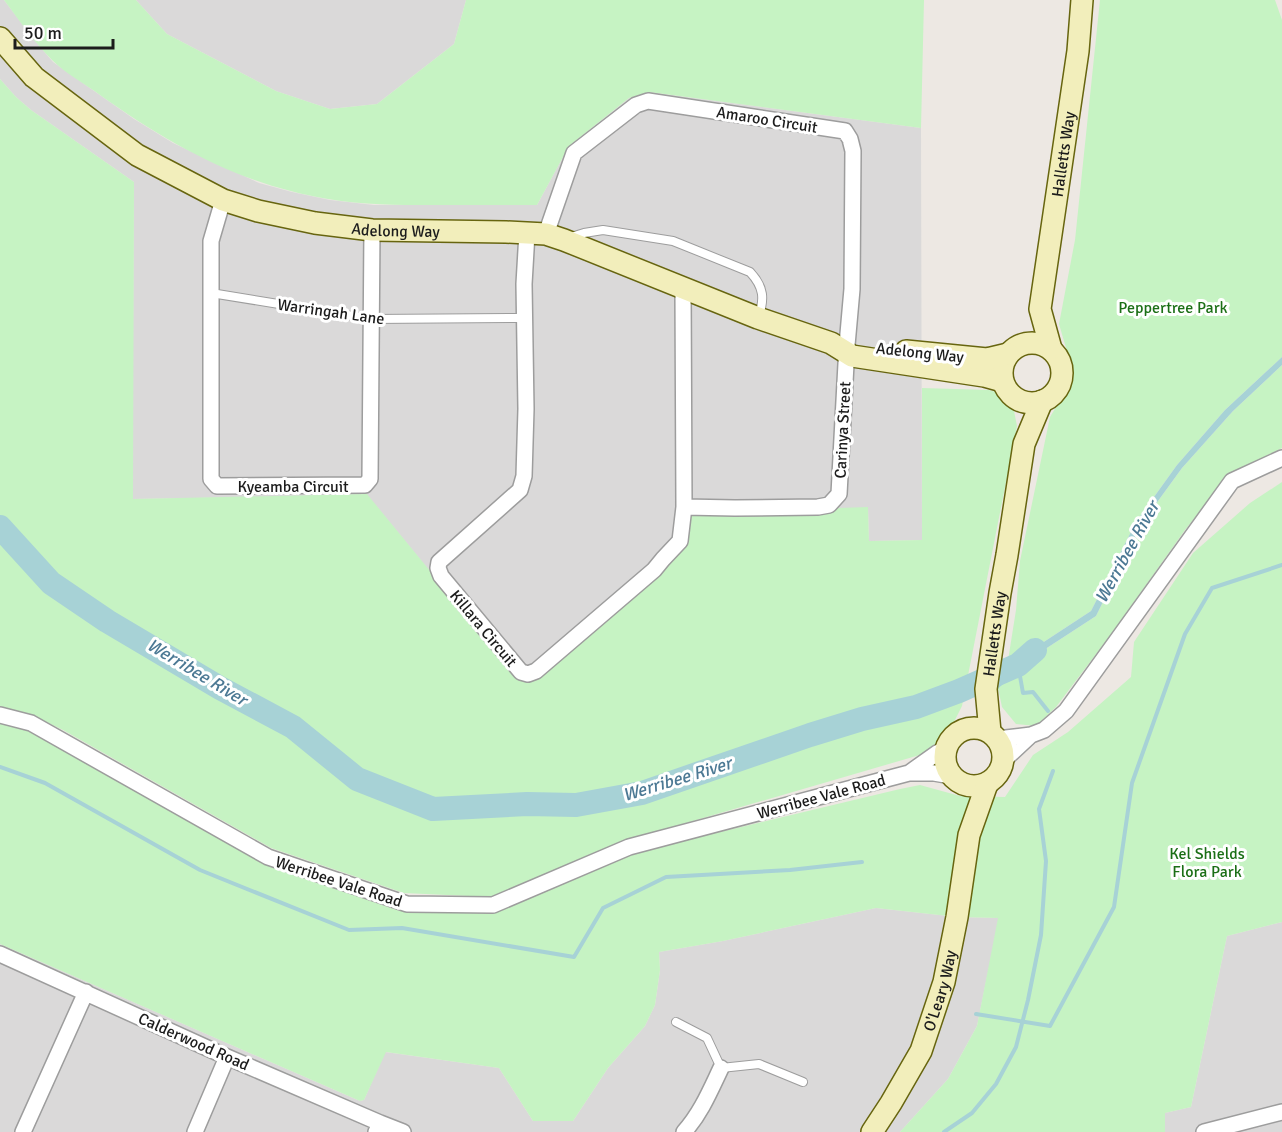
<svg xmlns="http://www.w3.org/2000/svg" width="1282" height="1132" font-family="Signika,sans-serif">
<style>
.residential{fill:#dad9d9}
.park{fill:#c6f3c3}
.water{fill:#a7d2d6}
.lines{fill:none;stroke-linecap:round;stroke-linejoin:round}
.stream{stroke:#a7d2d6;stroke-width:4}
.river{stroke:#a7d2d6;stroke-width:24}
.lane-casing{stroke:#9d9d9d;stroke-width:10}
.street-casing{stroke:#9d9d9d;stroke-width:18}
.secondary-casing{stroke:#67650f;stroke-width:24}
.lane{stroke:#fff;stroke-width:8}
.street{stroke:#fff;stroke-width:15}
.secondary{stroke:#f2eebb;stroke-width:21}
.labels{text-anchor:middle;stroke-width:6;stroke-linejoin:round;paint-order:stroke}
.street-label{font-size:16px;fill:#1c1c1c;stroke:#fff}
.park-label{font-size:16px;fill:#1b6f16;stroke:#fff}
.water-label{font-size:18px;font-style:italic;fill:#4c7994;stroke:#fff}
</style>
<rect width="100%" height="100%" fill="#ede8e3"/>
<path class="residential" d="M0 0H4L36 42 53 62 134 119 173 143 259 183 292 192 330 200 374 205H537L569 146 629 98 649 92 921 128 922 540 869 541 868 508 687 543 660 574 517 677 367 495 132 499 134 182 31 110 16 97 0 79Z
M136 0H466L454 44 377 104 330 109 276 91 167 34Z
M876 908 957 917 999 918 977 1026 948 1079 900 1132H0V944L360 1101 364 1100 385 1052 499 1068 533 1121H573L608 1068 645 1026 655 1005 660 970 659 952 723 941Z
M1282 922V1132H1165V1113L1191 1107 1227 936Z"/>
<path class="park" d="M4 0H136L167 34 276 91 330 109 377 104 454 44 466 0H924L921 128 649 92 629 98 569 146 537 205C502 205 467 205 432 205 398 205 363 205 328 199 240 184 172 146 100 95 85 84 65 73 52 60 34 42 19 20 4 0Z
M1100 0H1275L1282 20V357L1225 410 1177 465 1136 522 1091 611 1030 651 1006 673 1016 610 1020 561 1050 417 1067 389 1069 358 1059 324 1075 240Z
M0 79 16 97 31 110 134 182 133 499 367 494 517 677 660 574 687 543 689 513 868 507 869 541 922 540V388L989 390 999 393 1012 401 1017 426 962 706 953 724 930 752 628 840 490 897 404 893 271 848 63 730 34 716 0 706Z
M1282 365V448L1229 475 1185 530 1112 633 1056 707 1036 726 1016 724 1002 707 998 688 1033 657 1096 616 1142 523 1182 468 1233 411Z
M1282 482V922L1227 936 1191 1107 1165 1113V1132H900L948 1079 977 1026 998 918 957 917 876 908 723 941 659 952 660 970 655 1005 645 1026 608 1068 573 1121H533L499 1068 386 1052 364 1100 360 1101 0 944V723L31 732 267 865 400 911 491 913 632 853 900 789 920 785 960 796 1005 797 1033 755 1068 732 1131 677 1134 642 1193 553 1250 503Z"/>
<path class="water" d="M1282 357V365L1233 411 1182 468 1142 523 1096 616 1033 657 992 694 988 688 1030 651 1091 611 1136 522 1177 465 1225 410Z"/>
<g class="lines">
<path class="stream" d="M1018 665 1023 693 1033 692 1048 711
M0 767 45 783 200 870 349 930 402 928 574 957 603 908 666 877 790 870 862 862
M976 1014 1050 1026 1114 907 1132 783 1185 634 1212 588 1282 565
M944 1132 972 1113 996 1084 1016 1047 1028 1000 1041 935 1046 861 1039 809 1053 771"/>
<path class="river" d="M0 527 51 583 107 621 220 688 293 727 357 779 433 809 527 804 576 805 642 793 810 735 862 719 916 707 959 691 1018 665 1035 650"/>
<defs>
<path id="lane" d="M571 237 584 233 603 230 673 241 750 272C764 287 765 299 758 318
M211 293 371 319 524 318
M676 1022 707 1038 721 1068 759 1064 803 1082"/>
<path id="street" d="M223 200 211 241V479L217 486 365 485 370 479 372 230
M527 233 524 284 526 409 524 476 520 490 439 562 438 568 441 576 521 672 528 674 536 671 654 570 663 559 680 541 684 507 683 288
M546 234 574 153 636 105 648 101 845 131 850 139 853 151 852 289 847 345 839 494 829 505 818 507 735 508 684 507
M0 715 31 723 268 857 407 904 493 905 629 847 909 773H934L951 776
M997 739 1031 735
M1003 761 1031 735 1044 730 1066 711 1232 481 1282 458
M909 773 937 753 946 748
M0 954 227 1057 380 1123 376 1132
M380 1123 403 1132
M23 1132 86 992
M195 1132 227 1057
M684 1132C701 1113 710 1091 721 1068
M1204 1132 1282 1112"/>
<g id="secondary">
<path id="s1" d="M0 38 34 77 137 155 223 200 258 211 315 223 372 230 506 232 546 234 564 240 758 318 831 343 852 356 984 376 1002 381"/>
<circle cx="1032" cy="373" r="30"/>
<path id="s2" d="M1051 349 1040 309 1078 51 1082 0"/>
<path d="M906 351 987 359 1008 354"/>
<circle cx="974" cy="757" r="29"/>
<path id="s3" d="M990 732 986 689 1000 593 1007 555 1024 444 1042 401"/>
<path id="s4" d="M872 1132 891 1103 921 1051 944 982 957 917 969 835 987 784"/>
</g>
</defs>
<use href="#lane" class="lane-casing"/>
<use href="#street" class="street-casing"/>
<use href="#secondary" class="secondary-casing"/>
<use href="#lane" class="lane"/>
<use href="#street" class="street"/>
<use href="#secondary" class="secondary"/>
</g>
<g class="labels">
<g class="street-label">
<text transform="translate(767 119) rotate(9)" y="6">Amaroo Circuit</text>
<text dy="6" stroke="none"><textPath href="#s2" startOffset="198">Halletts Way</textPath></text>
<text dy="6" stroke="none"><textPath href="#s1" startOffset="454">Adelong Way</textPath></text>
<text transform="translate(331 311) rotate(8)" y="6">Warringah Lane</text>
<text transform="translate(920 352) rotate(6)" y="6">Adelong Way</text>
<text transform="translate(842 430) rotate(-87)" y="6">Carinya Street</text>
<text x="293" y="492">Kyeamba Circuit</text>
<text transform="translate(484 628) rotate(50)" y="6">Killara Circuit</text>
<text dy="6" stroke="none"><textPath href="#s3" startOffset="99">Halletts Way</textPath></text>
<text transform="translate(821 796) rotate(-15)" y="6">Werribee Vale Road</text>
<text transform="translate(339 881) rotate(18)" y="6">Werribee Vale Road</text>
<text dy="6" stroke="none"><textPath href="#s4" startOffset="158">O'Leary Way</textPath></text>
<text transform="translate(194 1041) rotate(24)" y="6">Calderwood Road</text>
</g>
<g class="park-label">
<text x="1173" y="313">Peppertree Park</text>
<text x="1207" y="859">Kel Shields<tspan x="1207" dy="18">Flora Park</tspan></text>
</g>
<g class="water-label">
<text transform="translate(1127 552) rotate(-61)" y="6">Werribee River</text>
<text transform="translate(197 672) rotate(31)" y="6">Werribee River</text>
<text transform="translate(677 779) rotate(-17)" y="6">Werribee River</text>
</g>
</g>
<path d="M15 39v9h98v-9" fill="none" stroke="#1c1c1c" stroke-width="3"/>
<text x="24" y="39" font-size="18" fill="#1c1c1c" stroke="#ffffff" stroke-width="4.5" paint-order="stroke">50 m</text>
</svg>
